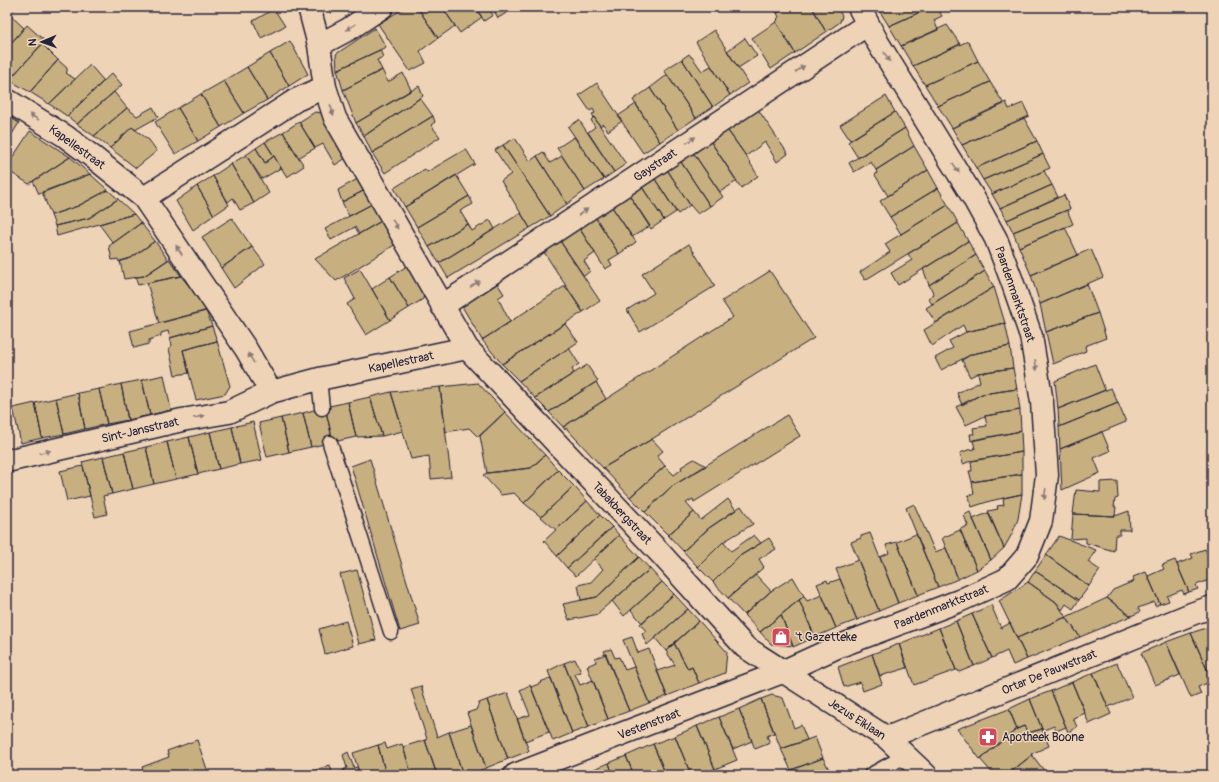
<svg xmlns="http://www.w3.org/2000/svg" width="1219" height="782" font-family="Pangolin,sans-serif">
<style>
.building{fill:#c7af7f;stroke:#22223b}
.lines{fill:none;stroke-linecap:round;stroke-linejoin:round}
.service-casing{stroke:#22223b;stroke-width:17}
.minor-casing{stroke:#22223b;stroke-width:25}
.service{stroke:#efd3b6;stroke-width:14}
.minor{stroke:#efd3b6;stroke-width:22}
.oneway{fill:#887a78}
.labels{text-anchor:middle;stroke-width:3;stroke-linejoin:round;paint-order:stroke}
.street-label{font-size:12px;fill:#22223b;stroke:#efd3b6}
.poi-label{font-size:12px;fill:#22223b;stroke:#efd3b6;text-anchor:start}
</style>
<rect width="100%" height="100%" fill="#efd3b6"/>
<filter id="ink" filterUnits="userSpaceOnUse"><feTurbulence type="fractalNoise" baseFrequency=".025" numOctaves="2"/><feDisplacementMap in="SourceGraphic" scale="8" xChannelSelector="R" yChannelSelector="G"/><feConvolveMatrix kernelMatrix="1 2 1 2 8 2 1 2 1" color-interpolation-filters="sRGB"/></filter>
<g filter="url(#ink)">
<path class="building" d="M7 7H16L7 17Z
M329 7H345L331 13Z
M406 7H417L438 38 420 51 426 63 410 71 378 24Z
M417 7H442L455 26 438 38Z
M442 7H475L482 17 460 33Z
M475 7H487L493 15 484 21Z
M492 7H505L508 12 498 18Z
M776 7H787L777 13 774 8Z
M787 7H812L826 32 795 53 776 22 778 20 777 19 779 17 777 13Z
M812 7H837L842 16 840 22 826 32Z
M877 7H926L927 9 889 26Z
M931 7H937L942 16 934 20 938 30 901 46 889 26Z
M274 9 285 26 261 38 253 21Z
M9 14 24 28 7 48V17Z
M776 22 795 53 771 69 752 38Z
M27 25 45 41 9 80 7 78V48Z
M947 25 960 44 913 66 901 46Z
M375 28 386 47 337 70 336 54Z
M714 30 748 83 730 95 696 42Z
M745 38 757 56 738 68 727 51Z
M290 41 308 74 289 86 270 53Z
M968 41 978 61 925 85 913 66Z
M42 44 58 60 30 92 9 80Z
M380 50 383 57 377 60 382 70 343 90 337 70Z
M270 53 289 86 267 100 247 67Z
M689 54 691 57H692L702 71 711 66 730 95 713 107 682 59Z
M682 59 713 107 696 118 664 70Z
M58 60 67 68V72L66 73 75 79 49 104 30 92Z
M978 61 990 82 938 106 925 85Z
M90 65 104 81 67 116 49 104Z
M247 67 267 100 244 113 224 81Z
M382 70 388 82 403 73 411 90 356 123 343 90Z
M112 73 122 85 77 124 67 116Z
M667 75 696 118 678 130 650 88Z
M224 81 244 113 221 127 201 94Z
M990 82 1004 104 952 128 938 106Z
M597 83 622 121 608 131 603 124 600 126 592 114 595 113 593 109 590 111 579 95Z
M419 86 423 96 364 136 356 123Z
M650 88 678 130 660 142 633 100Z
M114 92 127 108 94 136 77 124Z
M201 94 221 127 198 141 178 108Z
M886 96 895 112 850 140 840 125Z
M420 98 433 116 372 153 364 136Z
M1006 102 1009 109 1023 103 1029 116 962 145 952 128Z
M636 104 660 142 643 153 618 116Z
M153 107 158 117 135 130 132 127 110 148 94 136 127 108 137 116Z
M178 108 198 141 175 154 155 122Z
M757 108 788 154 777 162 765 142 746 156 726 128Z
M315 112 322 113 346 158 335 165 323 144 315 148 299 122Z
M895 112 905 128 858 158 848 142Z
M8 116 19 123 7 142V118Z
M433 116 435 122 431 125 440 137 385 173 372 153Z
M594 117 626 164 614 172 588 132 595 127 591 120Z
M1024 118 1037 141 976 168 962 145Z
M579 120 614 172 604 179 568 127Z
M299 122 315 148 298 158 283 132Z
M132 127 149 140 157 151 136 168 110 148Z
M726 128 746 156 758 176 741 188 709 139Z
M905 128 914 146 876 170 871 162 854 172 849 163Z
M30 131 70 157 29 184 7 170V166Z
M283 132 304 166 287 177 265 142Z
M574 137 604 179 585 191 557 148Z
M515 138 530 161 537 156 567 204 550 216 503 145Z
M709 139 737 181 720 192 692 151Z
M1037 141 1043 154 983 180 976 168Z
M265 142 274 156 265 163 256 148Z
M503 145 550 216 530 228 501 181 511 174 495 150Z
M914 146 928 170 888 196 875 175 877 173 876 170Z
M256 148 265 163 274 156 281 168 262 179 246 155Z
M466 149 475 164 405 207 394 188 425 169 427 172Z
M692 151 723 197 710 206 679 159Z
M543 152 550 163 562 156 585 191 567 204 537 156Z
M1043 154 1050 168 992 194 983 180Z
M246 155 269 193 254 203 231 164Z
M70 157 90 174 39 194 33 181Z
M679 159 710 206 698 214 690 205 666 168Z
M231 164 254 203 240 210 233 198 228 202 213 176Z
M666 168 690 205 678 214 653 176Z
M928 170 938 188 890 217 880 201Z
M1044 171 1052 185 1000 208 992 194Z
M90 174 108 190 78 206 51 215 42 192Z
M456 175 469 196 417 227 405 207Z
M213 176 229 205 214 215 197 186Z
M653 176 676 212 664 220 640 184Z
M361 177 367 189 342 202 338 190Z
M640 184 664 220 651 229 628 193Z
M1052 185 1058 197 1007 220 1000 208Z
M197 186 214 215 193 230 176 201Z
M938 188 948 205 901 234 890 217Z
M367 189 374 203 349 216 342 202Z
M108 190 118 199 89 218 55 226 51 215 78 206Z
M628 193 650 226 632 237 610 204Z
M1064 195 1070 209 1013 232 1007 220Z
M469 196 473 204 460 211 468 224 429 247 417 227Z
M118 199 134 214 57 236 55 226 89 218Z
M374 203 383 220 359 234 355 227 331 240 325 229Z
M610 204 636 242 619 254 594 215Z
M948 205 958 223 865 280 860 272 890 252 885 244Z
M1067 210 1073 224 1019 247 1013 232Z
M521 213 530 228 448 278 439 263Z
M134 214 141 223 113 243 99 224Z
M594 215 619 254 609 260 612 265 605 269 578 226Z
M232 218 252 247 221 268 202 237Z
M383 220 396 244 336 281 315 259Z
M490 220 495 229 439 263 429 247 468 224 472 231Z
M141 223 155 241 131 258 119 262 118 259 112 260 109 246Z
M958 223 968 241 898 285 891 273 912 260 908 254Z
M578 226 595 253 584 261 590 271 584 276 558 238Z
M1065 227 1078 255 1031 275 1019 247Z
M558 238 600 301 583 312 542 249Z
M155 241 168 260 144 276 124 279 120 261 131 258Z
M968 241 976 255 929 285 923 269Z
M689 244 715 286 640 332 627 310 654 293 642 274Z
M252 247 265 264 234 288 221 268Z
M1091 249 1103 277 1040 304 1031 275Z
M976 255 985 271 932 304 928 298 934 294 929 285Z
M169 259 181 276 138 285 135 277 144 276Z
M410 264 425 290 423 299 409 308 390 277Z
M360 269 390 320 366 335 347 304 355 299 344 278Z
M770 271 814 338 652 439 603 468 566 428 565 430 563 427 733 317 722 301Z
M985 271 994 287 936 323 926 308Z
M181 276 208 310 159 323 147 283Z
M390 277 409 308 390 320 372 289Z
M495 280 504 294 498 298 510 322 482 340 460 303Z
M1087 284 1098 313 1046 332 1040 304Z
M565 286 583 312 502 364 482 340Z
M994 287 1005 323 966 332 963 325 932 346 924 330Z
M206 311 212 326 170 338 168 331 161 333V336L149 340V344L134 348 130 331Z
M1098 313 1106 338 1085 346 1086 351 1053 364 1046 332Z
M1005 323 1010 346 972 354 941 370 935 358 953 348 949 341 966 332Z
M565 324 578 342 519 381 502 364Z
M212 326 217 341 183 350 189 373 175 375 169 349 172 345 170 338Z
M217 341 230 386 225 394 196 400 183 350Z
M1010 346 1013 368 978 373 970 377 962 360 972 354Z
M569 348 579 364 572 369 574 373 535 398 519 381Z
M1095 364 1105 390 1058 409 1055 381Z
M587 365 598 381 549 412 535 398Z
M1013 368 1017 389 982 394 962 405 957 393 980 382 978 373Z
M164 375 171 410 150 415 142 380Z
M142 380 150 415 128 420 121 384Z
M596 382 606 399 563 427 549 412Z
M478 383 505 412 478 437 469 428 446 432 440 387Z
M121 384 128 420 107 424 99 389Z
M440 387 451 477 431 479 429 456 411 459 391 392Z
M1111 388 1118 403 1059 427 1058 409Z
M99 389 107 424 85 429 78 393Z
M1017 389 1020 410 985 416 966 425 956 407 982 394Z
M391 392 403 431 382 436 370 397Z
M78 393 85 429 64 434 56 398Z
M370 397 382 436 356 437 348 402Z
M56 398 64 434 42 438 35 403Z
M348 402 356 437 333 442 325 407Z
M35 403 42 438 21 443 13 408Z
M1118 403 1126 422 1060 449 1059 427Z
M325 407 333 442 311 447 303 413Z
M1020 410 1021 431 971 441 970 434H974L973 428 987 426 985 416Z
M505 412 545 455 531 468 487 473 480 436Z
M303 413 311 447 289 452 281 418Z
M787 415 800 436 694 502 693 499 686 503 694 512 668 535 645 512 671 487Z
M281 418 289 452 267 457 259 423Z
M253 422 262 460 240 464 232 427Z
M232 427 240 464 219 469 210 432Z
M1021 431 1022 452 971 461 963 464 960 453 968 450 975 449 973 440Z
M210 432 219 469 198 474 189 437Z
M1102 432 1110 451 1094 458 1100 473 1062 490 1060 449Z
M189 437 198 474 176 479 167 442Z
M652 439 663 451 657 456 665 466 630 497 603 468Z
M167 442 176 479 154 484 146 447Z
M146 447 154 484 133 489 124 452Z
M124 452 133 489 112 494 103 457Z
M1022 452V474L972 482 969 471H972L971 461Z
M545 455 558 470 524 503 514 493 501 495 483 475 487 473 531 468Z
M103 457 112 494 103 496 107 514 95 517 82 462Z
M370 459 420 625 400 631 351 466Z
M694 459 706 466 671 487 645 512 630 497 665 466 674 475 682 469 681 467Z
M83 466 90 496 67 501 60 471Z
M558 470 574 486 541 517 524 503Z
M1022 474V494L990 501 972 507 968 495 974 494 972 482Z
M1117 481 1118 498 1115 499 1114 507H1116L1115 516 1073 514 1076 490 1100 492V482Z
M574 486 587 501 556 530 541 517Z
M1022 494 1018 519 1012 534 1004 548 988 511 998 509 997 506 1004 505 1003 498Z
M728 499 736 510 709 528 683 551 668 535 694 512 701 520Z
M587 501 600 515 557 556 544 541Z
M914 504 935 552 946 548 958 579 938 587 906 508Z
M741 506 753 524 723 542 698 567 683 551 709 528Z
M1129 511 1130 530H1120V535H1115L1114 551 1086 543V538L1071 539 1073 514 1115 516Z
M970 512 991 560 977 570 960 529 968 526 964 515Z
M988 513 1004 548 991 560 973 519Z
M600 515 612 527 567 568 557 556Z
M612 527 619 535 576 576 567 568Z
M960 530 977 570 958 579 942 538Z
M870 533 898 603 879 611 851 542 861 538V536Z
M916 534 938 587 918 595 897 542Z
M619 535 639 557 597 597 581 600 578 585 591 582 603 569 594 559Z
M754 535 761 543 738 557 713 582 698 567 723 542 731 551Z
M1059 536 1096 550 1088 562 1100 570 1089 586 1046 555Z
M769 538 776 549 759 559 764 567 728 598 713 582 738 557Z
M897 542 918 595 898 603 880 557 889 553 886 545Z
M1205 549 1207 553 1211 551 1212 554V579L1196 585 1198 589 1189 592 1177 564 1193 558 1191 554Z
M1046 555 1089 586 1079 600 1035 571Z
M639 557 650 569 599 612V614L569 620 563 604 597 597Z
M858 560 879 611 857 620 836 569Z
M1175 560 1189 592 1184 594 1182 590 1167 596 1169 601 1160 604 1148 576 1164 569 1162 565Z
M650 569 662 582 624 616 612 601Z
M357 570 376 640 359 644 340 574Z
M1035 571 1079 600 1073 609 1066 604 1062 610 1056 602 1028 582Z
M1146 572 1160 604 1155 606 1154 602 1138 608 1140 612 1131 616 1107 598 1113 590 1134 581 1133 577Z
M756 575 771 591 744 615 728 598Z
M793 577 804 596 760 632 744 615 771 591Z
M840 579 857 620 836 628 817 584 827 580 828 583Z
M662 582 674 594 642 623 631 610Z
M1028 582 1056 602 1066 617 1017 638 999 601Z
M674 594 688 609 647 645 642 634 646 631 640 624Z
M822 595 836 628 815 637 799 600 804 596 807 601Z
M1107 598 1131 616 1080 637 1066 617Z
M799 600 815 637 793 647 781 615Z
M991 605 1001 628 1010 623 1027 659 1013 665 1007 651 992 658 972 614Z
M688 609 699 621 666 651 655 638Z
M972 614 992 658 974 666 956 621Z
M781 615 793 646 771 644 760 632Z
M1066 617 1080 637 1027 659 1017 638Z
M346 621 353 646 325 654 319 629Z
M699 621 727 652 725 673 699 683 692 667 688 669 674 643Z
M956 621 974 666 959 672 958 670H956L939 628Z
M1212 626V678H1211L1191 633Z
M939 628 956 670 914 685 899 644Z
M1191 633 1212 681 1198 687 1201 694 1191 698 1166 642Z
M632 637 638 653 649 649 667 696 649 703 623 640Z
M1166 642 1180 675 1155 685 1141 653Z
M674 643 688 669 692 667 699 683 667 696 657 671 675 665 666 651Z
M899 644 907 668 880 676 872 654Z
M611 649 615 658 619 657 625 670 634 667 649 703 629 711 604 651Z
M606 654 629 711 608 719 587 666 596 662 595 658Z
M872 654 882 684 863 691 860 682 844 687 838 667Z
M575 659 581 672 575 674 580 685 593 680 608 719 589 727 564 663Z
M564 663 589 727 572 733 548 671Z
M1117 663 1132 697 1108 707 1093 673Z
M1093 673 1111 714 1089 724 1072 682Z
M551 678 572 733 553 741 531 687 541 683 540 682Z
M1072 682 1085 713 1073 718 1077 727 1068 732 1051 691Z
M530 685 549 732 525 741 517 719 530 715 520 690Z
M421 686 437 737 449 732 463 775H437L425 740 427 739 411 689Z
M1051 691 1066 727 1056 731 1054 726 1044 730 1042 729 1030 699Z
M508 693 529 751 508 759 487 700Z
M772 695 783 698 794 728 801 725 807 740 781 749 761 699Z
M761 699 774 733 767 736 770 743 755 749 739 709Z
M1030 699 1042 729 1028 733 1024 726 1017 729 1009 709Z
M487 700 508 759 486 768 467 713 476 710 479 703Z
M739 709 752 741 733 749 719 717Z
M1009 709 1017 729 980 759 957 729Z
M719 717 737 760 715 769 697 726Z
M471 725 486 768 469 775H463L449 732Z
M697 726 715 769 699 775H691L675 736Z
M1024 726 1028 733 1042 729 1049 746 1031 754 1032 755 1007 775H994L980 759 1017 729Z
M675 736 691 775H666L653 744Z
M815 737 823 758 791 770 781 749Z
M197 740 209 775H145L142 767 169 757 167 751Z
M425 740 437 775H412L403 747Z
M385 743 387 749 402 744 412 775H386L378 745Z
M653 744 666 775H634L626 756Z
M378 745 386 775H360L353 753Z
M348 752 354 768 357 767 360 775H339L343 774V770L347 768 343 755Z
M1032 755 1046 773 1043 775H1007Z
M626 756 634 775H613L609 763Z
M823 758 832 775H779L791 770Z
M609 763 613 775H596L594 769Z
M330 765 333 775H309L308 773Z
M594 769 596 775H578Z"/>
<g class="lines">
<defs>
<path id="service" d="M319 379 322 408
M330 443 391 632
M871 775 905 756"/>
<path id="minor" d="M309 7 319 45 325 87 335 118 467 348 661 554 745 647 887 738 926 775
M319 45 349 29 382 7
M7 100 65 136 93 157 144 198 246 349 271 392
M144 198 296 100 325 87
M442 306 868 24
M7 461 182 420 229 412 271 392 319 379 467 348
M887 738 1194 613 1212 607
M515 775 782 672 837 647 959 601 1007 579 1027 556 1041 521 1047 475 1042 402 1031 336 1012 281 996 239 973 197 878 43 859 7"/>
</defs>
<use href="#service" class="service-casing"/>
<use href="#minor" class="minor-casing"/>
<use href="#service" class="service"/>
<use href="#minor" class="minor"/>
</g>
<defs><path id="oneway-solid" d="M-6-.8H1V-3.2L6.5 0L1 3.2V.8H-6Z"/></defs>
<g class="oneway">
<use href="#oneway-solid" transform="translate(351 27) rotate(148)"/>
<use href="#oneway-solid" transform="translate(887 57) rotate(58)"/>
<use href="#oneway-solid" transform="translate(800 69) rotate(-34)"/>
<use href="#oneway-solid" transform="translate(332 110) rotate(72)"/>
<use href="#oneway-solid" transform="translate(34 117) rotate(-148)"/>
<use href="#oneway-solid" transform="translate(691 140) rotate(-34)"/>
<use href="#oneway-solid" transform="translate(956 168) rotate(58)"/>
<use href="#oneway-solid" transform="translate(583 212) rotate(-34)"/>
<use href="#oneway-solid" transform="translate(395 224) rotate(60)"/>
<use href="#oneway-solid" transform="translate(179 250) rotate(-124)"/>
<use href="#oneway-solid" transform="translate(475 284) rotate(-34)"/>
<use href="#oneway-solid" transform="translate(251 358) rotate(-120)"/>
<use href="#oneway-solid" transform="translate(1036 365) rotate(80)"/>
<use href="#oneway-solid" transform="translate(199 417) rotate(-10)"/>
<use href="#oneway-solid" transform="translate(45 452) rotate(-13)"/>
<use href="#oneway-solid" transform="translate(1045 494) rotate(98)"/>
</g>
</g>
<defs>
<symbol id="shop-square" viewBox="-11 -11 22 22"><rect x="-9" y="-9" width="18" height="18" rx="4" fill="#d1495b" stroke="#efd3b6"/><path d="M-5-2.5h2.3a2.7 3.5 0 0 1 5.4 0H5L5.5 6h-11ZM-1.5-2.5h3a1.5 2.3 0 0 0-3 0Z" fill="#fff"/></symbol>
<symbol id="pharmacy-square" viewBox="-11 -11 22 22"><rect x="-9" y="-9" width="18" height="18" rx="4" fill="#d1495b" stroke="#efd3b6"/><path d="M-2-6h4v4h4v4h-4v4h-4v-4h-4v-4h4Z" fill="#fff"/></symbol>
</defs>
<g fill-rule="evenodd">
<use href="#shop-square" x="770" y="626" width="22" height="22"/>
<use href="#pharmacy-square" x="977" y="726" width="22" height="22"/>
</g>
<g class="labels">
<g class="street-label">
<text transform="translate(77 147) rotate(36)" y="4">Kapellestraat</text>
<text transform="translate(655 165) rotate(-34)" y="4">Gaystraat</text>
<text transform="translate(1015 294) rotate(71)" y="4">Paardenmarktstraat</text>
<text transform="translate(401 362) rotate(-12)" y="4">Kapellestraat</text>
<text transform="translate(140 430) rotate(-13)" y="4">Sint-Jansstraat</text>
<text transform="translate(622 513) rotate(47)" y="4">Tabakbergstraat</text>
<text transform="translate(941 607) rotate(-22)" y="4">Paardenmarktstraat</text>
<text transform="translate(1049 672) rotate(-22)" y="4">Ortar De Pauwstraat</text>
<text transform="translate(857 719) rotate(33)" y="4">Jezus Eiklaan</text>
<text transform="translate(649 724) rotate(-21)" y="4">Vestenstraat</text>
</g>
<g class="poi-label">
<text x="795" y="641">'t Gazetteke</text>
<text x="1002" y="741">Apotheek Boone</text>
</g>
</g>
<rect width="1219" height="782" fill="none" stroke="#efd3b6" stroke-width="24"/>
<rect x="12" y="12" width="1195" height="758" fill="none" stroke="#22223b" stroke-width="1.5" filter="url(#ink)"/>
<g transform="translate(42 42) rotate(268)" stroke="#efd3b6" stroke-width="3" paint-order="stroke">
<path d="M0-3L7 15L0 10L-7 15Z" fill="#22223b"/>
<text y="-6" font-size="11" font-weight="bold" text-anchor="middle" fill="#22223b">N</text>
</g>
</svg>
